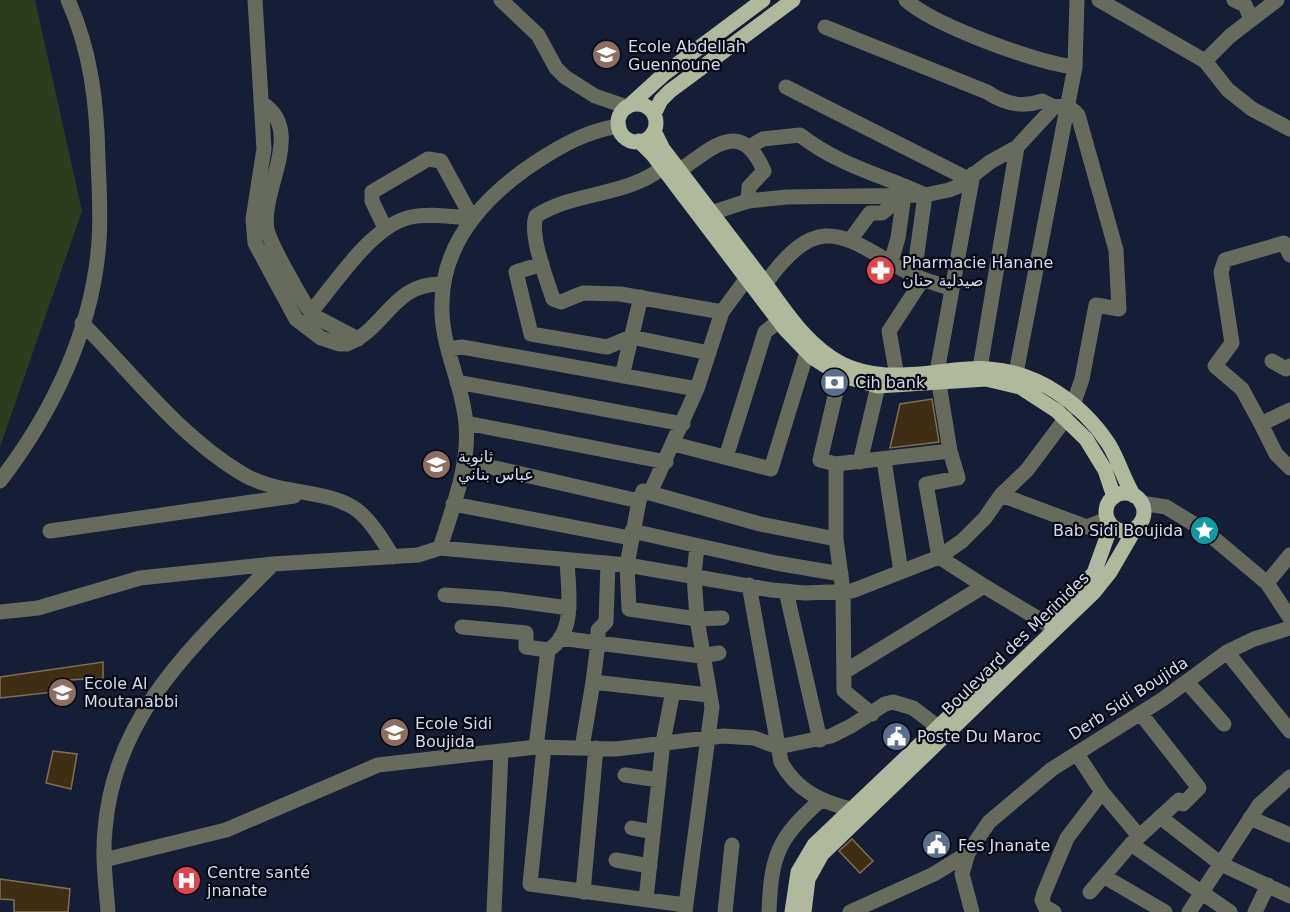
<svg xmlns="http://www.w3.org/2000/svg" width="1290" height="912" font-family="'DejaVu Sans','Noto Sans Arabic',sans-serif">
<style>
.green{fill:#2c3c1e}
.building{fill:#3e2e14;stroke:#816f54;stroke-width:1.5}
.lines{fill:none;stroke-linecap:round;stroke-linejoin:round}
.minor{stroke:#676b5e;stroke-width:15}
.major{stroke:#b0b89d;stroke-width:15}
.labels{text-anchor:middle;stroke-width:4.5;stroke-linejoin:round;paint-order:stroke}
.poi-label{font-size:16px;fill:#d5dcec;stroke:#050812;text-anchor:start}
.street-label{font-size:16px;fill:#d5dcec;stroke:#050812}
</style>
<rect width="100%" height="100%" fill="#151e35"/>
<path class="green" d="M0 0H35L82 211 0 447Z"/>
<path class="building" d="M932 399 939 442 890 448 900 404Z
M103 662V678L69 680 71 690 0 698V677Z
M53 751 77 754 71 789 46 783Z
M852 839 873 861 860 873 839 851Z
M0 879 70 889 68 912H14V900L0 899Z"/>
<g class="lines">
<path class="minor" d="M255 0 264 149 253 219 255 243 296 319 321 338 339 344H347C386 329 393 282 443 284
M501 0 538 35 556 68 565 77 595 96 627 107
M906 0C933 25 1037 63 1075 67L1016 373
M1099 0 1205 61 1228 90 1252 109 1290 129
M1234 0 1245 5 1251 19
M825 27 987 92C1005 104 1022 108 1042 101L1054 107
M1205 61 1230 36 1277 0
M1075 67 1077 0
M786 87 968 179
M262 103C306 131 260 190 267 229 270 244 298 292 307 307L314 316 358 339
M749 147 763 139 800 135C838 165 882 175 925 195L914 275
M662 168C625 197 575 191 536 216 529 235 547 280 553 299L561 302 583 293 620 294 722 312
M679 171C712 148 741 117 764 171L749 187 748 201
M711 213 748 201 787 197 925 195 949 190 959 186 990 162 1017 147 1054 107C1066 105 1070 106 1078 115L1116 250 1119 309 1096 305 1082 379 1073 405
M851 239 870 213H882L904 195
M1290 255 1284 243 1225 260 1221 272 1232 343 1215 366 1242 389 1261 424 1290 410
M891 262 898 238 904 195
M542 264 516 272 531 334 607 347 631 337 709 353
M765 284C822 205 845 239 913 275 925 281 939 284 952 289
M311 312C336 283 372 225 411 217 430 213 452 217 472 218L441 161 428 159 372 192V201L385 228
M82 323C133 374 178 435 241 473 278 496 327 488 357 510 372 522 383 541 393 557
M448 349 462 347 697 389
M1272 361 1286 369 1290 366
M980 368 1017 147
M622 376 641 297
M897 376 889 331 923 279
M457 382 683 424
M466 423 666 462
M1261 424 1276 454 1290 468
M674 444 771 469 807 352
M950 451 958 478 926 484 939 557 984 586
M726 457 765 332 779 321
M884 460 901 572
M464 461 639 501
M860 462 878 386
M836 464 820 460 840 375
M0 481C53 412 93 329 99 241 101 214 99 186 98 159 97 104 91 51 68 0
M650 493 760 524 836 539
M1001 495 1087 527 1107 519
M1141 503 1166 507 1204 530 1267 583 1290 618
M453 504 630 538
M50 531 294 496
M632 531 776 563 841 574
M440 548 627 565 772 590 805 593 852 591 939 557 962 541 985 518 1001 495 1027 470 1066 418
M1267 583 1290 555
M749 585 781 762C796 790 821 802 851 809
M786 591 820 740
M445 595 502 599 569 608
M0 612 38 608 140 578 273 564 418 555 440 548C452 509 470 465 466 424 463 385 443 351 442 312 439 245 483 197 536 162 562 145 587 131 619 126
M722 618 697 619 629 609 627 565 639 501 643 491 650 493 697 389 722 312 747 278
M462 627 526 633V647L548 650
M560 638 598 643V630L606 622 608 563
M1227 652 1290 731
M844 672 984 586 1047 624
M1187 682 1224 724
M673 691 708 695
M872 714 844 691 843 591 836 539V464L950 451 937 372 973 174
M536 747 548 650C577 634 568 588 567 560
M544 747 530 884 685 905
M582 748 593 682
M501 751 536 747 616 749 723 736 754 738 778 747 831 736 851 726 885 704 893 702 913 708 938 727
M1077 754 1102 792 1139 836
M625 775 659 780
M1160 817 1221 864 1290 896
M1250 818 1290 835
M632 828 653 832
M1131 844 1230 912
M104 860 226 830 378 765 501 751 494 912
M616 860 650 866
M1105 877 1165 912
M583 892 596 748
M1090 892 1131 844 1179 800 1183 804 1199 788 1141 714
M646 899 663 742 673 691 593 682 598 643 701 656 719 653
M108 912C106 885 102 858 105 830 114 713 196 643 273 564
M685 912 712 707 697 619 694 575 697 546
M725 912 732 845
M769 912C771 856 778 837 821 800
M850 912 934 874 968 853
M972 912 962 874 968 853 989 822 1052 769 1163 699 1227 652 1254 639 1290 628
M1054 912 1045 907 1042 900 1044 893 1067 838 1102 792
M1189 912 1259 805 1290 777
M1255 912 1268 885"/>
<path class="major" d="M618 123a19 19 0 1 1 38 0a19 19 0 1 1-38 0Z
M630 105 664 74 763 0
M654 114 661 100 670 91 793 0
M654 131 663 149C695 191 727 233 759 275 783 307 805 345 842 364 871 378 900 376 931 373 950 371 970 367 989 369 1038 372 1082 404 1108 443 1119 460 1123 479 1134 496
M639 141 653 155 785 329 813 358 840 375 878 386 986 379 1020 387 1057 411 1086 439 1105 470 1114 497
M1106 512a19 19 0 1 1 38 0a19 19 0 1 1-38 0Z
M1049 622 1094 573 1111 526
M792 912 798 872 814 845 995 673
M804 912 808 879 822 854 1094 592 1110 572 1135 529"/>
</g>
<defs>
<symbol id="school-disc" viewBox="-11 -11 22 22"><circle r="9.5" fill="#8d6e63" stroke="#050812"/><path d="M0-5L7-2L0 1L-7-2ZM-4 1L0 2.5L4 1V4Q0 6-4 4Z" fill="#fff"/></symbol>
<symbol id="pharmacy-disc" viewBox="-11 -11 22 22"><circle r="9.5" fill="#e0444e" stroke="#050812"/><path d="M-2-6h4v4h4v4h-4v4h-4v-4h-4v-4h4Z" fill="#fff"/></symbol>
<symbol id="bank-disc" viewBox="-11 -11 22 22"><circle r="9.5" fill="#5c6f8a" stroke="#050812"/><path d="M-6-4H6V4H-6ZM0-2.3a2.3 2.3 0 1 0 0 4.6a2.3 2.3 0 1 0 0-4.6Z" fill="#fff"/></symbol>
<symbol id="sight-disc" viewBox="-11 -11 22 22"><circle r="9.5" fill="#0f9aa8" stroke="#050812"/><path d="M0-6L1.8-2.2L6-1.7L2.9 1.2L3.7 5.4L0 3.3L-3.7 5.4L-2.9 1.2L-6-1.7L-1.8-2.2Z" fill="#fff"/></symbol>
<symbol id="civic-disc" viewBox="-11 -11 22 22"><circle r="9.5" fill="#5c6f8a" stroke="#050812"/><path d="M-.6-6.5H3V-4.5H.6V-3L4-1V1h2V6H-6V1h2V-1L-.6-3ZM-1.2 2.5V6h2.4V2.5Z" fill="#fff"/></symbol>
<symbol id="hospital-disc" viewBox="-11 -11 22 22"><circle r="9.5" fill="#e0444e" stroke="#050812"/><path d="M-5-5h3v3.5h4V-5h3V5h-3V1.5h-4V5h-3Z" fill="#fff"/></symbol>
</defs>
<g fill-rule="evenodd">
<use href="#school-disc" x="590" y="38" width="33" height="33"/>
<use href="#pharmacy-disc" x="864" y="254" width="33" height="33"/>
<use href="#bank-disc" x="818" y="366" width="33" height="33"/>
<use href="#school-disc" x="420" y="448" width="33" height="33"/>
<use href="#sight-disc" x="1188" y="514" width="33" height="33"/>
<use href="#school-disc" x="46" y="676" width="33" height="33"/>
<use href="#school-disc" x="378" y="716" width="33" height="33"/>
<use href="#civic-disc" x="880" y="720" width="33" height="33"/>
<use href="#civic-disc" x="920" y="828" width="33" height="33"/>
<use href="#hospital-disc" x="170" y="864" width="33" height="33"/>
</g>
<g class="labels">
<g class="poi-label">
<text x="628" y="52">Ecole Abdellah<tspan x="628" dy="18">Guennoune</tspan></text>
<text x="902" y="268">Pharmacie Hanane<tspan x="902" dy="18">صيدلية حنان</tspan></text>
<text x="855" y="388">Cih bank</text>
<text x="458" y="462">ثانوية<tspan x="458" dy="18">عباس بناني</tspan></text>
<text x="1183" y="536" text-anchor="end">Bab Sidi Boujida</text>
<text x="84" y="689">Ecole Al<tspan x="84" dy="18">Moutanabbi</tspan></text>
<text x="415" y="729">Ecole Sidi<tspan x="415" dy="18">Boujida</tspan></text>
<text x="917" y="742">Poste Du Maroc</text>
<text x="958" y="851">Fes Jnanate</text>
<text x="207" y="878">Centre santé<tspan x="207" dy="18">jnanate</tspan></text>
</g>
<g class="street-label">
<text transform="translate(1015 643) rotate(-44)" y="6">Boulevard des Merinides</text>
<text transform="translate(1128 698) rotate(-33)" y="6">Derb Sidi Boujida</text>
</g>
</g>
</svg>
